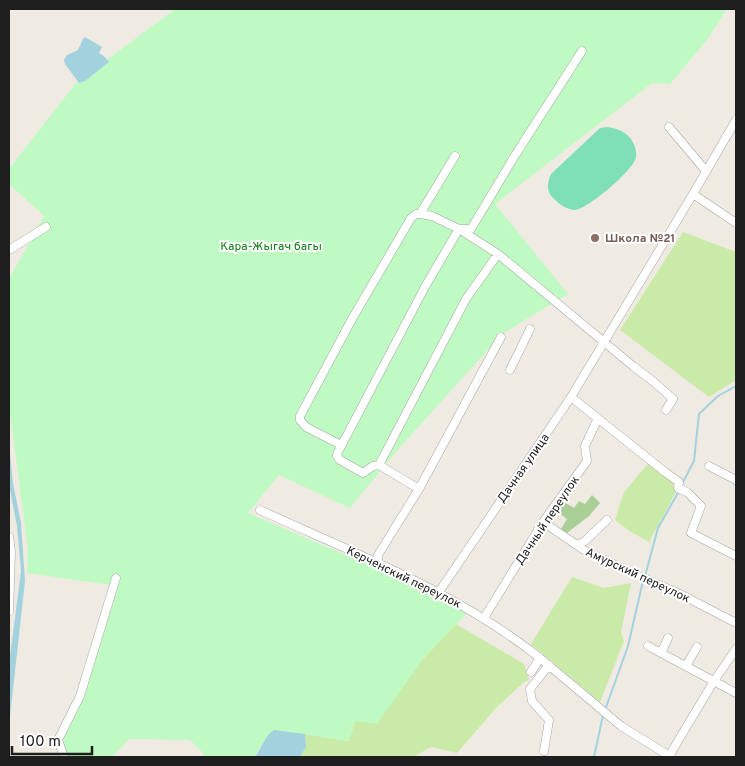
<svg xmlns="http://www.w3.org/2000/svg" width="745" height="766" font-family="Overpass,sans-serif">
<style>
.grass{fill:#caeaa8}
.forest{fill:#a9cf97}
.park{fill:#bffac2}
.pitch{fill:#7fe0b8}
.water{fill:#a3d2de}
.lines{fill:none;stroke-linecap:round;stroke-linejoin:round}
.stream{stroke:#a3d2de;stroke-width:2}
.minor-casing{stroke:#a5a5a5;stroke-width:9}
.minor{stroke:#fff;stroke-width:8}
.education-dot{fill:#8d6e63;stroke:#fff;stroke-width:2}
.labels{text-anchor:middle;stroke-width:4;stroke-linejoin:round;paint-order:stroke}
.education-label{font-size:12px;font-weight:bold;fill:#785e54;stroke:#fff;text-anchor:start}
.park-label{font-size:12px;fill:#097e10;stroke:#fff}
.street-label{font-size:12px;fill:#1e1e1e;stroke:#fff}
</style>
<rect width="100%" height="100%" fill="#efebe3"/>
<path class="grass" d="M683 232 736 252V380L709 397 620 330Z
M648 464 674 484 676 492 649 542 631 532 615 520 624 492Z
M572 577 604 588 631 583 621 632 624 641 600 702 531 644Z
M456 624 524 664 529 680 524 682 495 709 457 753 431 747 413 757H300L306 747 305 734 349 741 355 721 423 659Z"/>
<path class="forest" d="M592 495 600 503 589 516 567 533 561 529 567 519 558 512 564 502 574 508 579 501 585 504Z"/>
<path class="park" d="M175 9H727L707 40 670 84 652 83 495 204 568 294 502 334 394 454 350 508 279 475 248 513 371 566 433 595 467 613 423 659 377 724 355 721 349 741 274 730 258 750 255 757H204L203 753 190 740 129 739 112 757H69L61 740 85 695 118 586 27 573 28 550 9 405V279L44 216 9 184V169L76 83Z"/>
<path class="pitch" d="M607 127C616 128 625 131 631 139 634 143 637 151 636 157 635 169 586 211 574 210 566 209 559 204 554 199 546 192 547 183 551 174L600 128Z"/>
<path class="water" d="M85 37 102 47 99 53 105 57 109 62 85 81 79 83 65 64 64 60 67 55 78 50 83 39Z
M9 443 13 483 21 523 25 581 9 726V664L21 571 17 526 9 485Z
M274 730 305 734 306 747 300 757H255L268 735Z"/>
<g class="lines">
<path class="stream" d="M682 484 694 461 699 414 718 396 736 386
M645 576 658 528 679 491
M605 710 628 646 643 581
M594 757 603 715"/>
<defs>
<path id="minor" d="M669 127 706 171
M693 194 736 223
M420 214 432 216 459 229H471L514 157 582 51
M9 250 46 227
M510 370 530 329
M571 397 665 472 679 482 678 488 687 492 701 506 691 533 736 556
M341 445 306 427 300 420V416L352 319 411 218 416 214H420L455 156
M379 465 373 466 363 473 340 460 337 456 338 452 426 285 459 229 498 254
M709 466 736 480
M419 489 379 465 466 299 498 254 633 366 654 382 673 399 666 410
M260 510C356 554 457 592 540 658
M543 522 584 550 643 578 682 595 736 623
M9 537 11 552 9 611
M577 545 585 541 607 520
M378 564V555L419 489 501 337
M439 592 571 397 693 194 736 120
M484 618 543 522 587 461 585 446 598 418
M648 646 736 693
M661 653 668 638
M686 666 697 647
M531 672 540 658 621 726 671 757
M544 751 549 720 532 701 530 689 549 665
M669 756 714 681 736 649
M64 757 58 740 80 696 116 578"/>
</defs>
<use href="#minor" class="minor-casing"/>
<use href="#minor" class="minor"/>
</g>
<circle class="education-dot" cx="595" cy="238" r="5"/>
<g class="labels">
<g class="education-label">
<text x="605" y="242">Школа №21</text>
</g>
<g class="park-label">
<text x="271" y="250">Кара-Жыгач багы</text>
</g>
<g class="street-label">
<text transform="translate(523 468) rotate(-55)" y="4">Дачная улица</text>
<text transform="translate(547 520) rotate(-56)" y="4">Дачный переулок</text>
<text transform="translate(638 575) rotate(25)" y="4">Амурский переулок</text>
<text transform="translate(404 577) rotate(26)" y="4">Керченский переулок</text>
</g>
</g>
<rect width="745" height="766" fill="none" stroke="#1e1e1e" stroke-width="20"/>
<path d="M12 746v8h80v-8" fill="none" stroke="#1e1e1e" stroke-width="2.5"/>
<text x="20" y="746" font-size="15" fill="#1e1e1e" stroke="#ffffff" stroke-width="4" paint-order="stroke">100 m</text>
</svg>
